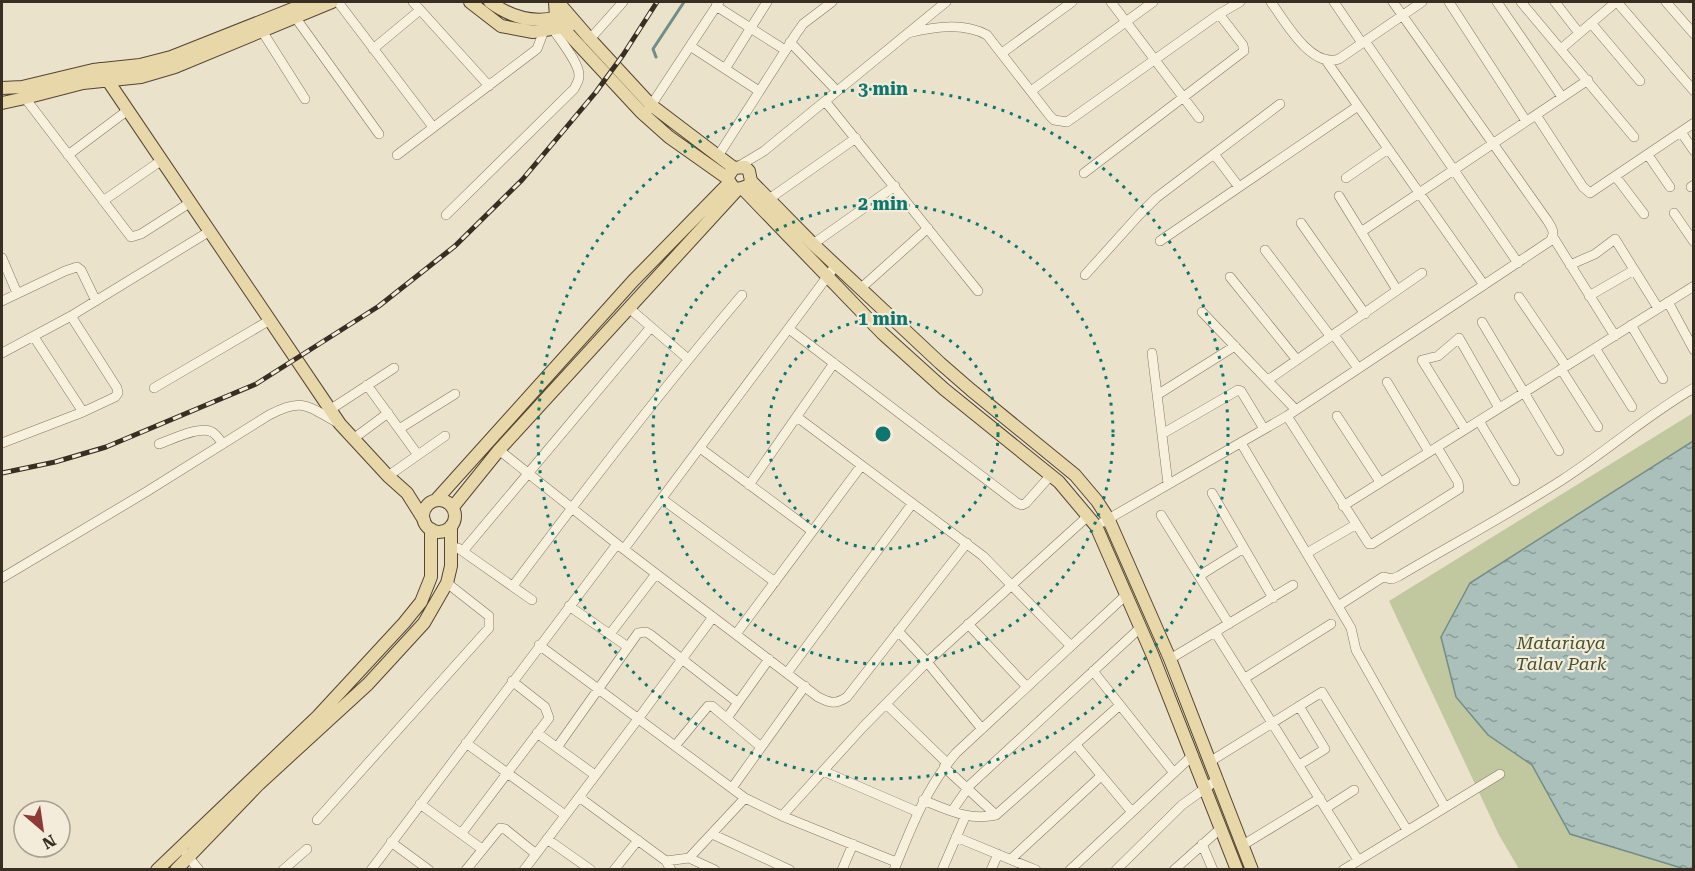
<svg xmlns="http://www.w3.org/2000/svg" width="1695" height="871" font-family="'Roboto Serif',serif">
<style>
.park{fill:#c1c89f}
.water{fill:url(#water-ripples);stroke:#728d88;stroke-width:1.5}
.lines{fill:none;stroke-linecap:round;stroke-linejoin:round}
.stream{stroke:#728d88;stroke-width:3}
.minor-casing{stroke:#867661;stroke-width:10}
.major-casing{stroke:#544434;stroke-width:14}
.minor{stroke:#f6f0dd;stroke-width:9}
.major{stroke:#e8d7a8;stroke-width:12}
.rail-casing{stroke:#382e22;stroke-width:5}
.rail{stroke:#f3ecda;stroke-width:3;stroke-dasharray:9;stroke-linecap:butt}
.ring{fill:none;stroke:#0f766e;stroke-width:3;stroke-dasharray:3 6}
.labels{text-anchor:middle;stroke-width:4.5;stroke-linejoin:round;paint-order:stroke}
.park-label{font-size:18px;font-style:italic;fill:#47522b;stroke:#f3ecda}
.centre{fill:#0f766e;stroke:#f3ecda;stroke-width:3}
.ring-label{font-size:18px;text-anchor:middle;font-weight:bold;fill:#0f766e;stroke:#f3ecda;stroke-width:4.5;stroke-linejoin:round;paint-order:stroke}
</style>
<defs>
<pattern id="water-ripples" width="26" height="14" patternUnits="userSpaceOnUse" patternTransform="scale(1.5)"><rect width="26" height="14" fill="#abc0ba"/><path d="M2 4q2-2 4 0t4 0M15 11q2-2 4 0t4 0" fill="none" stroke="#8c9c97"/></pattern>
</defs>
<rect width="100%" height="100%" fill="#eae2cb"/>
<path class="park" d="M1693 413V869H1519L1499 835 1389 601Z"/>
<path class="water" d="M1693 441 1694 869 1688 870 1570 834 1532 765 1488 735 1456 697 1441 637 1470 583Z"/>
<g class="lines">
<path class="stream" d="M656 57 653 49 684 2"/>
<defs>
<path id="minor" d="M338 2 433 127
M413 2 489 86
M1111 2 1199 118
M1271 2C1284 20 1311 69 1339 59L1422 2
M1334 2 1362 43
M1449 2 1526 121
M1497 2 1562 97
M1521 2 1634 137
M1555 2 1579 33
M1617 2 1694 91
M1666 2 1694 34
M716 6 785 50
M295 17 379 134
M1591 23 1640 81
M262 31 305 99
M908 33C934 27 963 22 987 35L1050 116 1054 120 1067 122 1219 14 1240 2
M590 39 623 2
M1365 41 1518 263
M790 42 837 91
M690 46 759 91
M1562 48 1616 2
M373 49 420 10
M1002 53 1072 2
M1325 59 1484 285
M725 69 767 2
M1031 91 1153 2
M25 98 131 237 141 234 191 202
M825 101 978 291
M648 110 719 2
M1536 115 1583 187 1590 193 1694 123
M1681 132 1694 151
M1214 154 1239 187
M68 155 128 110
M397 155 537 49 542 36 543 31
M1648 155 1670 187
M718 156 796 34 803 24 832 2
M739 166 764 151 946 2
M1084 173 1244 51 1243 45 1219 14
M1616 177 1644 214
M1346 178 1388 149
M1691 187 1694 185
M1339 196 1397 290
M769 199 856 138
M103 201 162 160
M1674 213 1694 242
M446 215 574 89C576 85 579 81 579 76 580 63 558 38 551 26
M1301 223 1365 314
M1361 232 1588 80
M1553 237 1615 336
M1160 241 1358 106
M813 244 895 186
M1265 250 1331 337
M2 258 17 293
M1570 265 1595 254 1615 239 1658 308
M1085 275 1139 215 1156 198 1280 104
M1230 277 1297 360
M860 289 928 228
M1589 296 1634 270
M1519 297 1566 366
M2 301 65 271 77 267 81 270 96 301
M1668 302 1694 350
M629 308 688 359
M1202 312 1296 410
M1482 322 1559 451
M1631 325 1663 379
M789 329 1017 503 1022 505 1026 503 1051 475
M1334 335 1358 368
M34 337 83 412
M1595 348 1632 407
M2 353 71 316 210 231
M1152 353 1168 484
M1561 369 1598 427
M1268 380 1422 273
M1387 382 1429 452
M367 385 418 455
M154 388 270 320
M1157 395 1235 346
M331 409 394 368
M1287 416 1369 544H1372L1459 489 1458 482 1437 447
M1337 416 1380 482
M797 417 983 556 1071 646
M1479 421 1515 481
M399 429 455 394
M1465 429 1422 360 1438 356 1459 338 1499 408
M1162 434 1238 390 1241 391 1264 429
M353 439 388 413
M2 443 83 412 115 397 118 393 117 388 71 316
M1241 443 1351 628 1356 650 1445 807
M159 444C171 440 200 425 212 432 216 434 220 440 222 443
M700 448 812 531
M499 450 617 544 818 697C830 703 835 705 847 697L967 543
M388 476 445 436
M749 485 834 363
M1212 493 1273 598
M662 499 775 582
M1343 506 1694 286
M1161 515 1229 624
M1103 522 1287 416 1550 241C1556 233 1552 228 1547 220L1393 2
M458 548 532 600
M624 549 836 265
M463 551 651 327
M1307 553 1355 525
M1199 576 1244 548
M2 578 146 492 269 415C303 397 307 406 338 423
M513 586C587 487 662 389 742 295
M569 606 628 647
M1338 606 1383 577 1392 579 1399 576C1453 544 1509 514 1562 480 1607 451 1647 415 1694 388
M968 624 1027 687
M898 631 927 662 982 729
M1215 632 1358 860
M610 634 656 574
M736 634 861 466
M539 645 745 798 782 816 896 862
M1170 659 1293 585
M1093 671 1174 773
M787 673 912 504
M1245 678 1331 624
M886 704 947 763
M727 718 769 659
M537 733 595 775
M466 743 565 815
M1076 745 1132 812
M558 746 638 633 646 632 651 635 737 702
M675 746 708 706H712L761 747
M1211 761 1322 692 1407 830
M1299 765 1325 749 1299 706
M944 767 996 815
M823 771 918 812
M732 788 805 686
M579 797 666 861 671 870
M923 800C948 810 969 821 996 815L1120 705
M420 804 482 849
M1326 808 1354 790
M952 811 970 785 1140 628
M782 816 863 727 927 662 1088 516
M317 820 489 628V616L447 583
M461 834 549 718 545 707 512 681
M712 834 790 870
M956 837 1036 870
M547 839 591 870
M391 842 429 870
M1202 844 1213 870
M1243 845 1320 798
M186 854 199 870
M689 858 745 798
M1011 859 1101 776
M666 861 689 858 715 870
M283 870 307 849
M371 870 617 544
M466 870 500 828 505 829 536 854
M524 870 638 719 713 617
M614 870 638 840
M842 870 853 844
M894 870C911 828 926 788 956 753L1126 595
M942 870 965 817
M991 870 998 854
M1070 870 1193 755
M1116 870 1182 805 1218 779
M1174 870 1221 828
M1343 870 1500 774"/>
<path id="major" d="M470 2 501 26 533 32 569 26
M490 2C512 18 537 25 564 15
M555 2 556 18 563 28 641 112 669 137 727 178
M558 2 590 39 651 105 734 168
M100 69 340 424 388 476 407 493 424 520
M2 88 22 87 93 70 140 65 171 57 310 2
M2 103 25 98 83 83 141 77 175 67 332 2
M751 181 748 186 738 189 733 187 727 178 734 168 745 167 749 171 751 181 813 244 940 363 971 390 1075 475 1097 501 1108 518 1170 659 1252 870
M743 189 882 333 944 389 1059 482 1096 526 1152 654 1237 870
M436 500 633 281 729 183
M423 516a16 16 0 1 1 32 0a16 16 0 1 1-32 0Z
M453 507 499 450 738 189
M157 870 318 716 404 623 421 602 431 577V529
M176 870 259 784 368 684 424 623 447 583 451 566V526"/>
</defs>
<use href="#minor" class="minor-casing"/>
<use href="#major" class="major-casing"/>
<use href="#minor" class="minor"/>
<use href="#major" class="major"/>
<defs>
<path id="rail" d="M2 473 55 462 106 447 256 384 379 306 455 246 522 180 596 92 623 55 657 2"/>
</defs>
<use href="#rail" class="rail-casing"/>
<use href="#rail" class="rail"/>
</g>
<g class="ring">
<circle cx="883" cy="434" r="115"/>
<circle cx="883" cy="434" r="230"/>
<circle cx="883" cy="434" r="345"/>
</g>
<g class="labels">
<g class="park-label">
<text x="1561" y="649">Matariaya<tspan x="1561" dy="21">Talav Park</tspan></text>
</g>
</g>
<circle cx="883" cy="434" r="9" class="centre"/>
<g class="ring-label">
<text x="883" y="95">3 min</text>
<text x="883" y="210">2 min</text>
<text x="883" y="325">1 min</text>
</g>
<rect width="1695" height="871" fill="none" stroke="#382e22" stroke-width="6"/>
<g transform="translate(42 829) rotate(151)"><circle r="28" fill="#f3ecda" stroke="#a8a090" stroke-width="1.5"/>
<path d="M0-4.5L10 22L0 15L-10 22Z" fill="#8e3a37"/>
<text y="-9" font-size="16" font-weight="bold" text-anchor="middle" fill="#382e22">N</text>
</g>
</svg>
